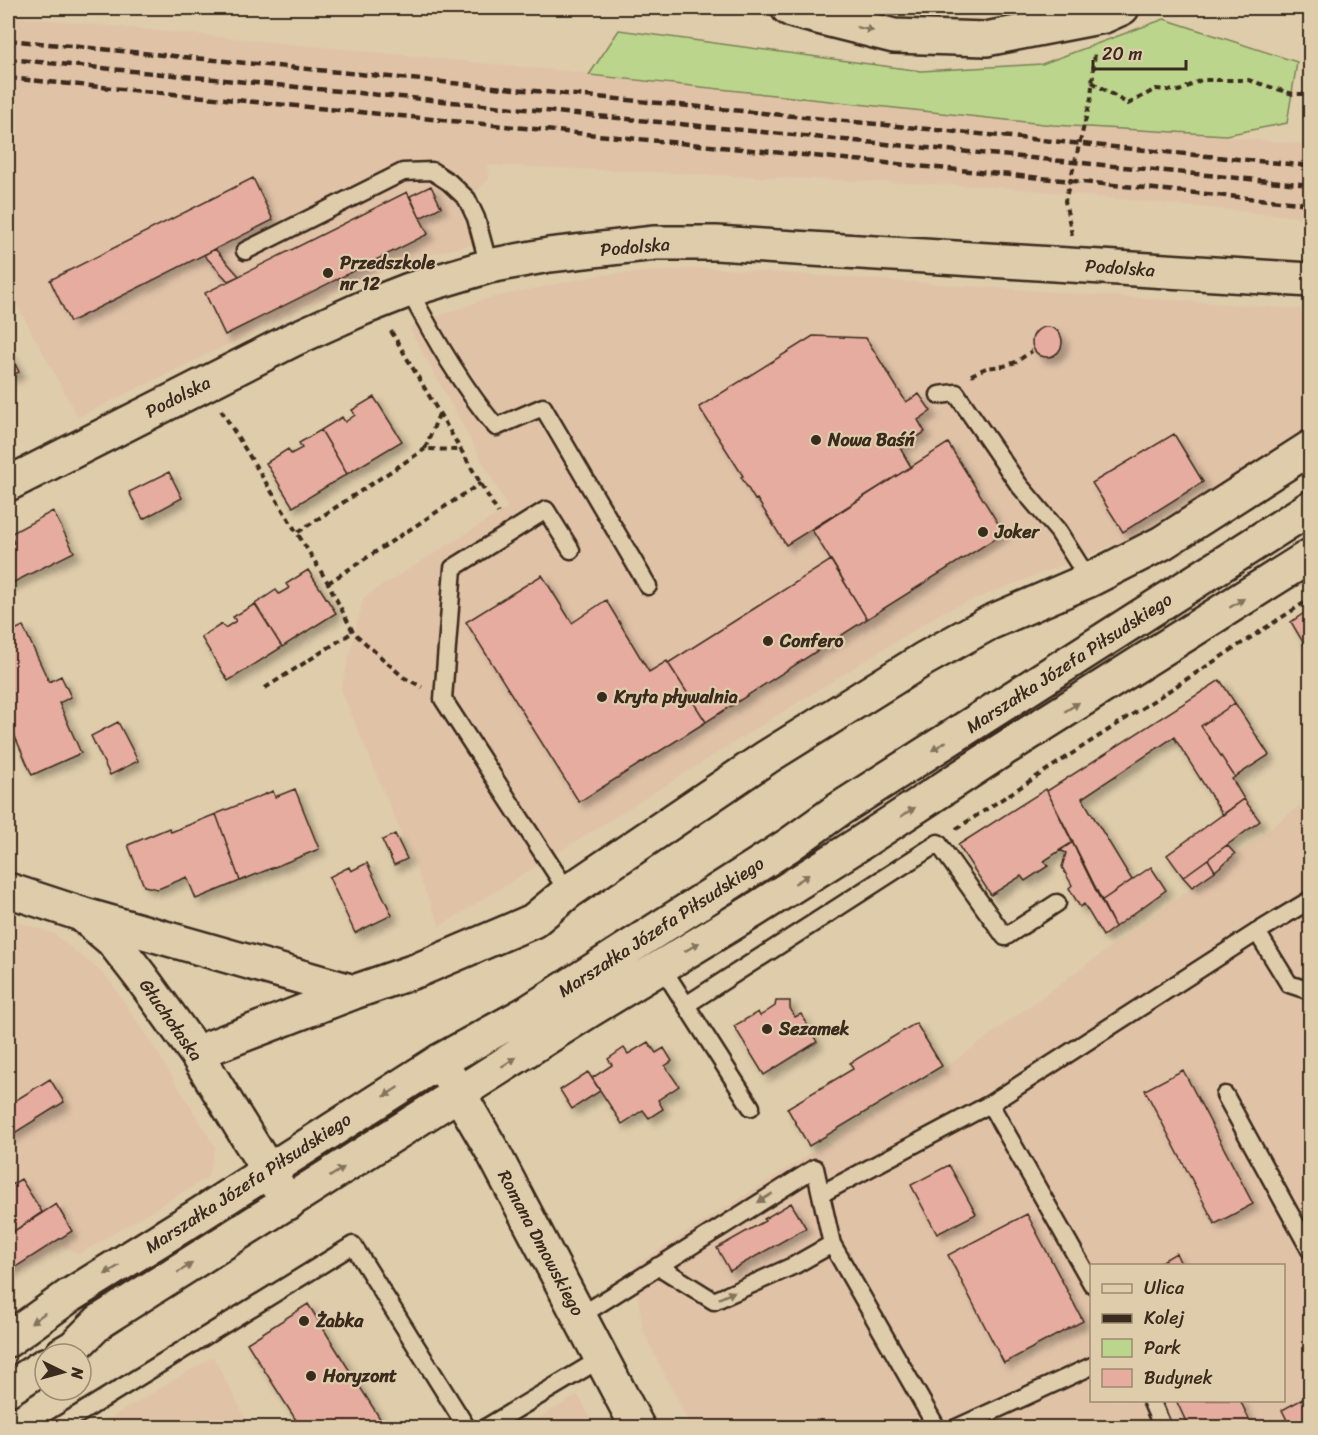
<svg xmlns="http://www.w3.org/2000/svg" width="1318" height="1435" font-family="Sriracha,sans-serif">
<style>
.built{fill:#e0c2a7;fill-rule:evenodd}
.green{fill:#bbd58c;stroke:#7b8055;stroke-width:1.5}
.building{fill:#e5ac9f;stroke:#3b2a1e;stroke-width:1.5;filter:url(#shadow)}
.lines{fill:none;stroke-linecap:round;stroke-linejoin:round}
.service-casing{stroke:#3b2a1e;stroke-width:21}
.minor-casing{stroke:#3b2a1e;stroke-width:38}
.tertiary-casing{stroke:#3b2a1e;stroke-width:38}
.secondary-casing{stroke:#3b2a1e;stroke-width:38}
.path{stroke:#3b2a1e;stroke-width:4;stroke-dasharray:6 4.5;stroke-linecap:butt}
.service{stroke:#deccaa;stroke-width:16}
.minor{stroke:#deccaa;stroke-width:33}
.tertiary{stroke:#deccaa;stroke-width:33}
.secondary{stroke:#deccaa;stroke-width:33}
.rail{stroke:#3b2a1e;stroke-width:4.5;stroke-dasharray:9 4.5;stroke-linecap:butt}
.oneway{fill:#84735d}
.poi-dot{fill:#3b2a1e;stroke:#deccaa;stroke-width:2}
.labels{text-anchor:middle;stroke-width:4.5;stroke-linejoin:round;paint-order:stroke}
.street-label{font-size:18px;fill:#3b2a1e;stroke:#deccaa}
.poi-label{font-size:18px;font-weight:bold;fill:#3b2a1e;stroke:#deccaa;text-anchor:start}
</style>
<defs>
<filter id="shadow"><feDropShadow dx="5.5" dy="5.5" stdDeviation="3" flood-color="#0004"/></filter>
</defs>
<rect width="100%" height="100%" fill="#deccaa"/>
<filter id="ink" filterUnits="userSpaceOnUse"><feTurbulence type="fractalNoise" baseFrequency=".0167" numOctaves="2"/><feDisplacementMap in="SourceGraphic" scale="12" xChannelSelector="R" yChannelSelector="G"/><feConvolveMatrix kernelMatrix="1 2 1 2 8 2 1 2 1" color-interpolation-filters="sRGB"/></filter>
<g filter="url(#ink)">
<path class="built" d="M8 16 1310 145V218L1001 187 487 165 489 179 461 205 469 220 475 244 439 252 383 272 321 299 78 417 8 288Z
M707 268 1310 310V428L1152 530 944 611 440 926 341 689 364 597 508 508 409 327 486 299 600 275Z
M1310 798V1427H691L643 1331 634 1266 942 1070 1215 871ZM1092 1266H1284V1400H1092Z
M8 919 54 934 106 976 149 1039 215 1147 208 1177 79 1254 63 1246 8 1280Z
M213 1357 250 1427H95Z
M578 1395 595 1427H524Z"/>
<path class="green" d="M1164 19 1297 62 1287 123 1226 135 1053 125 589 75 619 30 921 71 1042 64Z"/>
<path class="building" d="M253 178 273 220 70 322 50 280Z
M431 186 441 207 420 218 410 196Z
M407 192 428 234 225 335 205 293Z
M215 249 239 276 228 281 204 255Z
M1032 342a15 15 0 1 1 30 0a15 15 0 1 1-30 0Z
M813 336 866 338 906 402 919 394 931 411 918 420 925 432 900 448 911 467 786 545 757 499 755 500 741 477 743 476 699 407Z
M8 350 19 372 8 378Z
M374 397 402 441 347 474 321 430 342 417 345 422 355 415 352 410Z
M321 430 347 474 293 507 266 463 288 449 291 454 302 448 299 443Z
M1174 434 1203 482 1123 532 1092 483Z
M948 443 1004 533 867 619 812 530Z
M169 472 182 498 143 519 129 492Z
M53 511 74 552 8 585V546L14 543 10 534Z
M831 560 867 619 706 722 668 663Z
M308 570 336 613 282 647 255 604 276 590 279 594 289 588 286 584Z
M542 575 572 623 606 600 649 672 667 661 706 722 579 802 466 622Z
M255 604 282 647 228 681 201 637 222 624 225 628 236 621 233 617Z
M1310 609V654L1291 622Z
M23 626 49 682 61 676 71 697 59 703 81 753 32 775 8 721V633Z
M1220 680 1235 703 1201 726 1235 777 1232 779 1244 799 1223 815 1174 737 1082 798 1132 880 1101 901 1047 791Z
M1235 703 1269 755 1235 777 1201 726Z
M118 722 138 761 110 775 91 736Z
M295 789 319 849 240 881 216 814 273 791 275 797Z
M1046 789 1073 842 1044 861 1048 866 1025 881 1021 876 991 895 958 845Z
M1244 799 1260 821 1183 877 1167 855Z
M216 814 240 881 196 899 187 877 158 889 144 886 128 845 169 828 171 832Z
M395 834 407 859 394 865 382 840Z
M1073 842 1115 927 1103 936 1084 904 1080 907 1069 888 1072 885 1062 867 1066 853 1060 850Z
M1227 845 1235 854 1215 871 1208 859Z
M1208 859 1215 871 1192 887 1183 877Z
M367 863 392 915 355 933 329 877 349 867 351 871Z
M1151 867 1166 890 1115 927 1101 901Z
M776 1001H790V1008L795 1017 801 1014 817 1042 764 1075 734 1026 758 1012 760 1016 775 1006Z
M916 1023 942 1066 809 1146 787 1108 853 1069 850 1063Z
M648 1042 656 1053 664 1048 672 1061 665 1066 679 1086 658 1100 663 1109 649 1118 643 1110 622 1124 592 1078 612 1065 608 1059 624 1048 628 1054Z
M1183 1070 1253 1204 1215 1224 1145 1090Z
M588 1072 600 1091 572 1109 560 1090Z
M50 1079 64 1102 8 1137V1105Z
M949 1165 976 1214 937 1234 911 1185Z
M21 1179 42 1212 8 1235V1187Z
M791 1203 806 1228 730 1271 717 1248 765 1221 764 1219Z
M56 1204 72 1231 8 1272V1235Z
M1027 1214 1083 1321 1004 1363 948 1255Z
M1176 1253 1182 1266H1154Z
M308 1304 341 1357 386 1428H301L247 1343Z
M1310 1395V1428H1291L1282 1410Z
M1176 1400H1240L1253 1428H1189Z"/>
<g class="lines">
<defs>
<path id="service" d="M245 251 403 172 432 171 449 182 467 199 476 218 489 266
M409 290C434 338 461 385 496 427L543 407 648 586
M939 395 956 393 1019 485 1058 531 1089 580
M568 892 443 699 453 568 546 510 571 550
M1257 932 1289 984 1310 991
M661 966 751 1107
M686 1005 938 843 1005 937 1057 903
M1225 1095 1310 1250
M990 1104 1257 932 1310 900
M821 1194 990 1104 1092 1284
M658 1266 714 1301 795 1265 832 1244
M580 1316 815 1168 832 1244 937 1428
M1151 1400 1163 1428
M56 1428 353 1245 467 1428
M485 1428 602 1358
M956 1428 1092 1366"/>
<path id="minor" d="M8 484 292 340 363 308 409 290 489 266 549 255 655 243H716L1310 280
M81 914 354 992
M196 1053 354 992 418 970 533 921 568 892 767 757 924 659 989 623 1089 580 1162 543 1310 448
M440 1061 493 1152 638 1428"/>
<path id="tertiary" d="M8 890 81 914 113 941 141 977 196 1053 288 1203"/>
<path id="secondary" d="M788 8 794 11 894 36 986 39 1104 16 1122 8
M8 1340 69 1296 196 1217 440 1061 527 1013 789 845 838 810 1310 508
M62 1354 74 1347 100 1321 590 1010 753 911 859 844 999 752 1310 556
M8 1389 45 1365"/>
</defs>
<use href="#service" class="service-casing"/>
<use href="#minor" class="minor-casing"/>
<use href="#tertiary" class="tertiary-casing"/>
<use href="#secondary" class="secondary-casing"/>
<path class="path" d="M1092 82 1128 104 1156 89 1179 91 1201 80H1248L1293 94H1310
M1072 235 1065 201 1091 98 1095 51
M391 331 498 513
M971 375 986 368 1004 366 1016 362 1032 351
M221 410 328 583 353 632 403 677 422 687
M439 414 425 449 460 450
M298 532 425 449
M328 583 481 483
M265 688 353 632
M956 829 1310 599"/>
<use href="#service" class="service"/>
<use href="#minor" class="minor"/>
<use href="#tertiary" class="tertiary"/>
<use href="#secondary" class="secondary"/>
<path class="rail" d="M8 40 1310 166
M8 59 1310 185
M8 78 1310 204"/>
</g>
<defs><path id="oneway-solid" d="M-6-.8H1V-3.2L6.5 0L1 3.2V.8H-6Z" transform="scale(1.5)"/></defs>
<g class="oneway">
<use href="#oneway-solid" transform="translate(865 29) rotate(14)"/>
<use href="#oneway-solid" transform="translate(1237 603) rotate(-32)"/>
<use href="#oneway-solid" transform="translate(1072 707) rotate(-32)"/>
<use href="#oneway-solid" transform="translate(939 746) rotate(148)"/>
<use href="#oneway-solid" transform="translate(908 812) rotate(-33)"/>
<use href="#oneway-solid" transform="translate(802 879) rotate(-32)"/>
<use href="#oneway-solid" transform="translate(692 947) rotate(-31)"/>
<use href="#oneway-solid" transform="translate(509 1062) rotate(-32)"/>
<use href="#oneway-solid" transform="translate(391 1092) rotate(147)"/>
<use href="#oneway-solid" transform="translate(337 1172) rotate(-33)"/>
<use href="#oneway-solid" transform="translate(765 1198) rotate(148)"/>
<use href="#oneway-solid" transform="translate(185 1268) rotate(-32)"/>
<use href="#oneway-solid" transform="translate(112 1270) rotate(148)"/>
<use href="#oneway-solid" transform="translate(727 1295) rotate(-24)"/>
<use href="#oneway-solid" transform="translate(38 1318) rotate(145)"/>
</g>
</g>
<g class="poi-dot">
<circle cx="328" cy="273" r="6"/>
<circle cx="816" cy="440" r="6"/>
<circle cx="983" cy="532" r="6"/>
<circle cx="768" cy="641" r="6"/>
<circle cx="602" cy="697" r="6"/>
<circle cx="767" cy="1029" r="6"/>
<circle cx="304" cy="1321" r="6"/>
<circle cx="311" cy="1376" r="6"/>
</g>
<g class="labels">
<g class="street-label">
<text transform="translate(635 247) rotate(-5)" y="6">Podolska</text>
<text transform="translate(1120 268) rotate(4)" y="6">Podolska</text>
<text transform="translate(178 397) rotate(-27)" y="6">Podolska</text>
<text transform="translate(1069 663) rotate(-33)" y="6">Marszałka Józefa Piłsudskiego</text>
<text transform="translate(661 927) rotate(-33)" y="6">Marszałka Józefa Piłsudskiego</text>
<text transform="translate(171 1020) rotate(55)" y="6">Głuchołaska</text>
<text transform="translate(248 1183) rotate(-33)" y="6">Marszałka Józefa Piłsudskiego</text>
<text transform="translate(541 1243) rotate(62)" y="6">Romana Dmowskiego</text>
</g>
<g class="poi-label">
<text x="340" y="269">Przedszkole<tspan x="340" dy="21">nr 12</tspan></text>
<text x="828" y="446">Nowa Baśń</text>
<text x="995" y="538">Joker</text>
<text x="780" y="647">Confero</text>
<text x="614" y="703">Kryta pływalnia</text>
<text x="779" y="1035">Sezamek</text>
<text x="316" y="1327">Żabka</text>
<text x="323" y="1382">Horyzont</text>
</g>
</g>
<rect width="1318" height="1435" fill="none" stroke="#deccaa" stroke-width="30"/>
<rect x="15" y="15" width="1288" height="1405" fill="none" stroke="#3b2a1e" stroke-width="2" filter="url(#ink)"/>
<rect x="1090" y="1264" width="195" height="138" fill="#deccaa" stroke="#9d8b72" stroke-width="1.5"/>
<rect x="1102" y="1284" width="30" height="9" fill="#deccaa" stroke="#9d8b72" stroke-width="1.5"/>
<text x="1144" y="1294" font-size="18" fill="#3b2a1e">Ulica</text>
<rect x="1102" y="1314" width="30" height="9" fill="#3b2a1e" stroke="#9d8b72" stroke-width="1.5"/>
<text x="1144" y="1324" font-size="18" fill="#3b2a1e">Kolej</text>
<rect x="1102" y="1339" width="30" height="18" fill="#bbd58c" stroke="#9d8b72" stroke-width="1.5"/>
<text x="1144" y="1354" font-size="18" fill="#3b2a1e">Park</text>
<rect x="1102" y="1369" width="30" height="18" fill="#e5ac9f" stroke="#9d8b72" stroke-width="1.5"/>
<text x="1144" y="1384" font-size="18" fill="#3b2a1e">Budynek</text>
<g transform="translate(63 1372) rotate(95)"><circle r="28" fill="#deccaa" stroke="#9d8b72" stroke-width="1.5"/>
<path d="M0-4.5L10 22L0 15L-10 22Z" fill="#3b2a1e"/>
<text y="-9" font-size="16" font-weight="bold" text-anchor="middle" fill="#3b2a1e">N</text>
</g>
<path d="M1093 60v9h93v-9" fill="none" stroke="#3b2a1e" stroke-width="3"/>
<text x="1102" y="60" font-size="18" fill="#3b2a1e" stroke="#deccaa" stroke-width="4.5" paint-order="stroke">20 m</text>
</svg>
